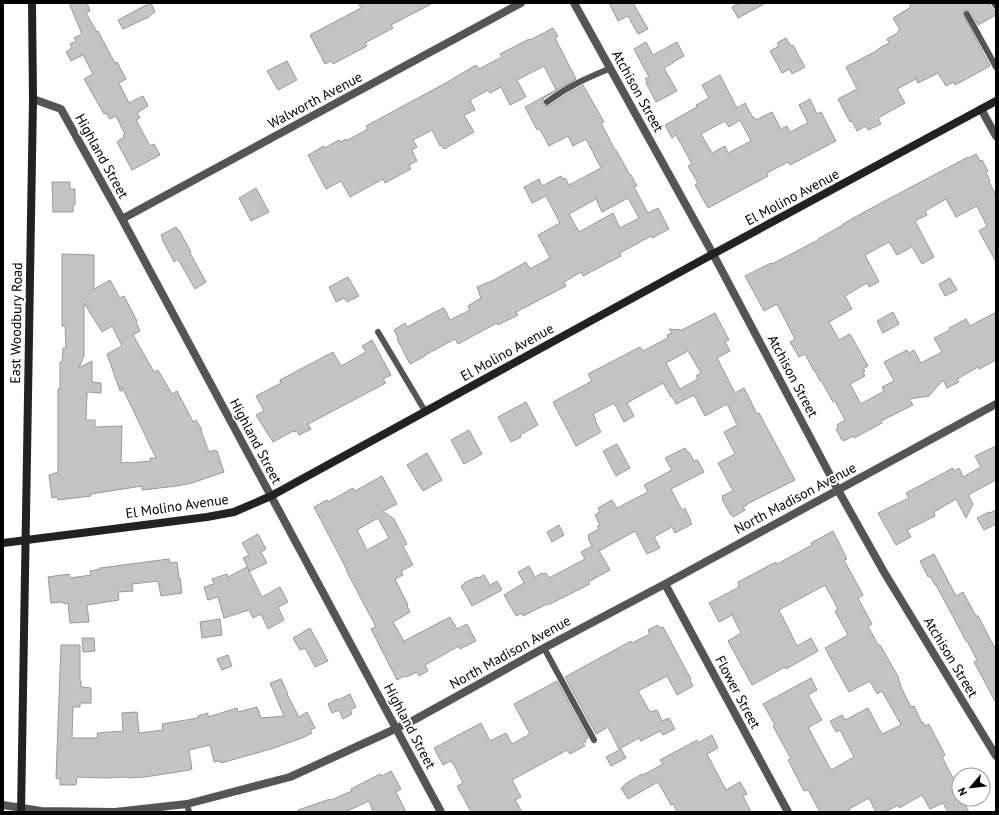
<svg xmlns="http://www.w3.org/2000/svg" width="999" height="815" font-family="'PT Sans',sans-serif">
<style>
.building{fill:#c4c4c4;stroke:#999;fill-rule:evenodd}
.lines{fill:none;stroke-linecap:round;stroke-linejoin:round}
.lane{stroke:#555;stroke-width:6}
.street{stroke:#555;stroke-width:8}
.secondary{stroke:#222;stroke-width:8}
.labels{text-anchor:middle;stroke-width:4;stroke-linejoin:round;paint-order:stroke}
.street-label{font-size:14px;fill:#000;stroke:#fff}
</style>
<rect width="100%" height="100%" fill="#fff"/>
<path class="building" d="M69 3H87L90 11 86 13 97 32 98 31 115 63 117 62 126 79 119 83 129 103 143 96 148 106 137 113 140 118 136 120 150 146 154 144 160 155 132 170 117 142 124 137 123 135 125 134 116 116 110 119 106 113 104 114 84 79 93 74 83 55 71 61 66 52 72 48 70 44 76 41 74 38 82 34Z
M150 3H151L155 12 149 16V17L123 29 118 20Z
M358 3H433L391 25 393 28 365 43 367 46 333 64 331 61 325 64 310 35 361 8Z
M609 3H633L648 29 638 34 628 16 618 21Z
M739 3H766L738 18 732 7Z
M909 3H990V6L996 13V15L978 25 970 10H965L963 14 990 66 955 85 954 82 946 86 938 73 918 83 916 79 897 89 905 103 878 118 881 124 868 130 866 126 857 131 852 121 850 122 838 99 857 89 846 67 878 50V49L889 43 887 39 898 33V31L900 30 893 18 911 7Z
M553 28 558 36 555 38 576 79 560 88 544 98 543 101V104L546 106H549L565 95 583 85 604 122 601 123 615 150H616L630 175H631L637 186 634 187 648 213 658 208 669 229 652 238 651 236 620 253 621 256 583 276 581 272 564 282 566 286 516 312 518 315 498 325 497 323 458 344 455 339 429 353 425 355V356L410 364 397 339 398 338 394 330 405 323 407 327 443 308H444L450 320 470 310 468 306 481 298 477 287 494 280 526 262 530 269 550 258 538 235 560 223 546 196 532 203 524 187 539 179 542 186 561 176 563 179 565 178 569 185 601 168 586 139 573 146 568 136 549 146 539 128 537 130 525 107 556 90 544 66 517 80 526 97 510 105 501 87 490 93 488 90 470 100 475 110 464 115 474 132 444 149 441 145 440 146 432 130 413 140 417 147 412 150 417 161 409 165 411 169 385 183 383 179 350 197 341 181 326 189 308 155 324 146 325 148 339 140 340 142 346 139V141L368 129 366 126 444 84 466 71 476 65 479 69 502 57 500 54 529 39 530 40ZM628 198 639 218 620 228 613 213 579 232 569 214 596 199 602 212Z
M786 38 791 46 793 45 805 67 792 74 790 69 782 73 770 51 779 46 777 43Z
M646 42 653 55 677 42 684 56 673 62V63L664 68 677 91 656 102 646 83 647 82 645 79 649 77 634 49Z
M287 61 297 80 278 90 267 71Z
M720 75 737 108 745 103 753 118 754 117 756 120 772 112 781 129 787 126 790 132 808 123 799 105 810 99 817 114 821 112 836 141 790 165 788 162 769 172 767 174 768 176 708 208 695 185 698 183 688 166 692 164 676 135 672 138 665 125 697 107 696 105 709 98 702 85ZM740 120 751 141 728 153 725 146 712 153 701 134 725 121 729 127Z
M976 154 980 161 982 160 988 171 986 172 990 181 989 182 996 195V262L979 231 987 226 977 206 956 217 946 199 925 211 927 215 915 221 934 257 922 264 912 247 897 255 889 242 865 255 879 282 869 287 867 283 845 296 852 309 829 322 839 340 850 334 868 366 863 369 865 371 863 372 865 376 850 384 861 404 884 391 882 387 894 381 884 362 907 350 909 353 914 350 921 363 942 352 934 338 950 330 949 328 966 319 970 326 996 312V360L979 369 978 367 957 379 959 382 947 388 943 380 929 396 909 399 913 405 881 421 882 423 854 438 853 436 844 441 843 440H842L836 429 838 428 837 425 845 420 835 401 833 402 821 380 820 381 815 371H814L805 354 799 357 790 342 795 339 777 304 764 311 745 276 771 263 772 264 818 240V239L843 225V224L864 212 968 157 969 158Z
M52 182H70V189H75V205H73V212H53Z
M256 188 269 212 251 221 239 198Z
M176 227 178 230H179L191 252 190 253 206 282 195 289 178 259 174 262 162 239H163L161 235Z
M62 254 94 255V289L110 280 120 298 124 296 137 321 136 322 140 331 133 335 154 372 158 370 172 394 177 391 193 422 196 420 202 430 201 431 209 452 215 450 217 451 224 472 192 483 177 486 142 490V486L91 494V496L58 500 57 497 52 498 49 475 58 472V389H60V362H62L63 348H66L65 326H62ZM84 303 102 332 112 326 122 346 107 354 120 391H122V387L156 458H150L151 461 129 463 128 462 121 463 122 426 95 427V420H86L87 392 101 393V383L92 382V361L79 368 84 356Z
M348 277 359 296 347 302 344 298 336 302 329 287Z
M950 278 957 290 945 296 939 284Z
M893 312 899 324 883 333 877 321Z
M715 313 729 340 725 342 730 351 717 358 735 393 744 388 757 414 759 413 795 480 747 504V505L743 507 745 510 733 517 731 514H730L722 499H723L722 496 733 491 718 463 735 454 724 432 737 425 727 404 705 416 694 395 676 404 672 396 671 397 663 383 627 403 634 416 624 422 614 403 593 414 596 419 595 420 601 432 576 446 553 402 592 381 588 374 640 347 643 351 668 338 667 335 672 333 669 329 682 330ZM688 351 701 373 696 376 698 379 680 389 666 363Z
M372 340 391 375 383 379 386 383 308 424 311 429 299 435 297 431 294 432 293 431 273 442 256 415 264 411 256 396 281 383 280 380 333 352 341 366 366 352 362 346Z
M526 402 538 425 520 435 521 437 511 442 498 417Z
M469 430 482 454 464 464 451 440Z
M617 444 630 468 616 476 603 451Z
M996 446V480L968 495 973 504 966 518 956 499 934 512 935 516 907 530 911 537 896 545 878 513 909 498 906 493 953 468 954 471 959 468 963 477 981 467 975 456Z
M685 448 688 453 689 452 694 461 697 460 698 461 704 472 671 489 682 510 685 508 691 521H690L692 524 675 533 672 527 654 537 660 548 647 554 635 531 599 551 610 570 588 582 590 584 548 605 547 604 523 616 522 613 516 616 504 595 524 583 518 572 529 566 535 577 542 573 543 574 546 573 549 578 585 559 581 552 592 546 588 538 589 537 588 535 599 529 597 526 600 525 595 515 600 512 598 508 612 500 617 508 648 492 644 485 672 470 665 458Z
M427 453 442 480 423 491 407 465Z
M382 476 397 504 383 511 394 519 407 544 403 546 413 565 401 571 403 575 395 579 408 605 407 606 410 612 393 622 404 641 450 617 457 629 467 624 476 641 460 649 459 646 425 665 428 671 419 676 417 672 406 677 404 676 397 680 371 629 376 627 346 570H347L314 507 327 500 328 502 353 488 355 491ZM378 518 389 538 367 550 357 530Z
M996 510V524L984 530 977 518 989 512 990 513Z
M559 525 564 535 552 542 547 532Z
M833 531 847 559 844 560 863 595 858 598 872 624 868 626 878 645H880L899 678 898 679 901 685H900L911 707 914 706 922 723 923 722 925 726 929 724 945 755 942 757 952 776 955 781 959 779V799H962L969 812H948L943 803 930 809 922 795 899 808 898 805 885 812H876L869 798 849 809 851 812H820L808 790 804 791 788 760 791 759 773 726 775 725 763 704 811 678 817 690 808 695 822 720 809 727V729L831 770 854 757 840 730 836 732 830 721 842 715 845 720 868 708 882 734 901 725 882 691 877 694 870 681 849 692 825 648 848 635 835 611 838 609 825 585 779 610 797 646 811 638 818 651 786 669 785 667 752 685 728 641 741 633 732 615 719 622 709 603 739 587 738 582 776 562 777 564 812 545 811 543Z
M258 534 266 549 261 552 267 563 250 571 243 558 249 555 242 543Z
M934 554 956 596 963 592 976 616H978L996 650V703L974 662 977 660 967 641H966L936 585H935L930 576 928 577 920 561Z
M169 559 170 563 177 562 179 578H180L182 593 161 596 158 581 132 584 133 591 118 592 119 600 87 605 89 622 70 623 68 603 64 604 63 602 51 603 48 577 69 574 70 578 91 575 90 571 100 569V568Z
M247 567 262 597 280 587 288 602 278 607 284 620 268 629 261 614 253 618 249 610 224 618 218 597 208 600 204 587 214 584 212 579 227 574 228 577Z
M484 575 490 585 497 581 502 590 472 606 461 586 464 584V583L477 577 478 578Z
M220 619 222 635 202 638 200 622Z
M658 625 660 628 663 627 691 679 690 680 693 686 677 695 667 676 638 691 650 712 657 710 662 721 669 718 675 729 663 735 660 731 641 741 639 738 619 749 608 727 596 734 565 677 631 641 632 643 650 634 648 630Z
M310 628 328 661 315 667 305 648 300 650 293 638Z
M82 638H94L95 651 83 652Z
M61 645H80V681H81V687L91 688V703H80V707H73L72 738H98L97 733 123 731 122 713 137 712 139 733 163 730 162 724 198 718V716L208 713V717L237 708 238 712 257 707V709H258L261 718 284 716 270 683 281 679 288 694H287L299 717 307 712 315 728 310 730 312 733 302 738 271 749 221 763 220 761 214 762 210 745 189 750 192 769H190V770L145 777 128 778V777L106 778 77 777 76 785H60V779L56 778Z
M228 655 232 666 222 670 217 659Z
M557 681 588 738 585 740 586 742 583 743 585 746 570 754 567 750 512 780 521 797 515 800 522 812H471L457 786 463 783 453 763H452L451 761 443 765 434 748 481 723 490 741 506 733 512 744 530 734 514 704Z
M350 694 356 707 350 710 352 714 343 719 339 710 332 713 328 704 337 699 338 700Z
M712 735 718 748 707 754 726 790 740 782 747 794 743 796 751 812H677L673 804 671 805 658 782 628 799 621 788 625 785V784L642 774 643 775 663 764 660 760 697 740 698 743Z
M621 749 626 758 611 766 606 757Z
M391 771 401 789 396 792 406 812H373L369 801 345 812H298V810L330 799 331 800 352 791 351 789 380 774 382 776Z"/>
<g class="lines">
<path class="lane" d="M994 3 996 6
M967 14 996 67
M547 102C568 86 587 78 611 68
M378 332 425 411
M544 648 594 740
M187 804 189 812"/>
<path class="street" d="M574 3 713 254 838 490 884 572 996 756
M33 99 61 109 122 219 441 812
M981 109 996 136
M122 219 521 3
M665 584 788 812
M3 805 41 811 115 812 187 804 290 777 380 736 414 720 544 648 665 584 996 404"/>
<path class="secondary" d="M3 543 207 517 234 512 271 496 713 254 996 101
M21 812 33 99 32 3"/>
</g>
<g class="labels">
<g class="street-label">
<text transform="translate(638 91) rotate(61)" y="5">Atchison Street</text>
<text transform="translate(315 100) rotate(-28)" y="5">Walworth Avenue</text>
<text transform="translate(102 156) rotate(61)" y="5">Highland Street</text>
<text transform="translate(792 197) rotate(-28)" y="5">El Molino Avenue</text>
<text transform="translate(16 323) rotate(-89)" y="5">East Woodbury Road</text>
<text transform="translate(507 352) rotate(-29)" y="5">El Molino Avenue</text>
<text transform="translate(793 376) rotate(62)" y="5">Atchison Street</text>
<text transform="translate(256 441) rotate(62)" y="5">Highland Street</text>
<text transform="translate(795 498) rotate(-28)" y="5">North Madison Avenue</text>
<text transform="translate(177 506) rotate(-8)" y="5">El Molino Avenue</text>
<text transform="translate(510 652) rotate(-29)" y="5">North Madison Avenue</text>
<text transform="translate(951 657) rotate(59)" y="5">Atchison Street</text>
<text transform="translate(738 692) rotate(62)" y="5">Flower Street</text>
<text transform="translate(410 726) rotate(62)" y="5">Highland Street</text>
</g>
</g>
<rect width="999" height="815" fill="none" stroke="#000000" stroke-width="8"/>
<g transform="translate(971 787) rotate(242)"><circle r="19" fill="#ffffff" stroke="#999999"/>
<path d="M0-3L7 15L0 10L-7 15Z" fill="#000000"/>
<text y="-6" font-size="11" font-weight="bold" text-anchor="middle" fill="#000000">N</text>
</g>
</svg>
